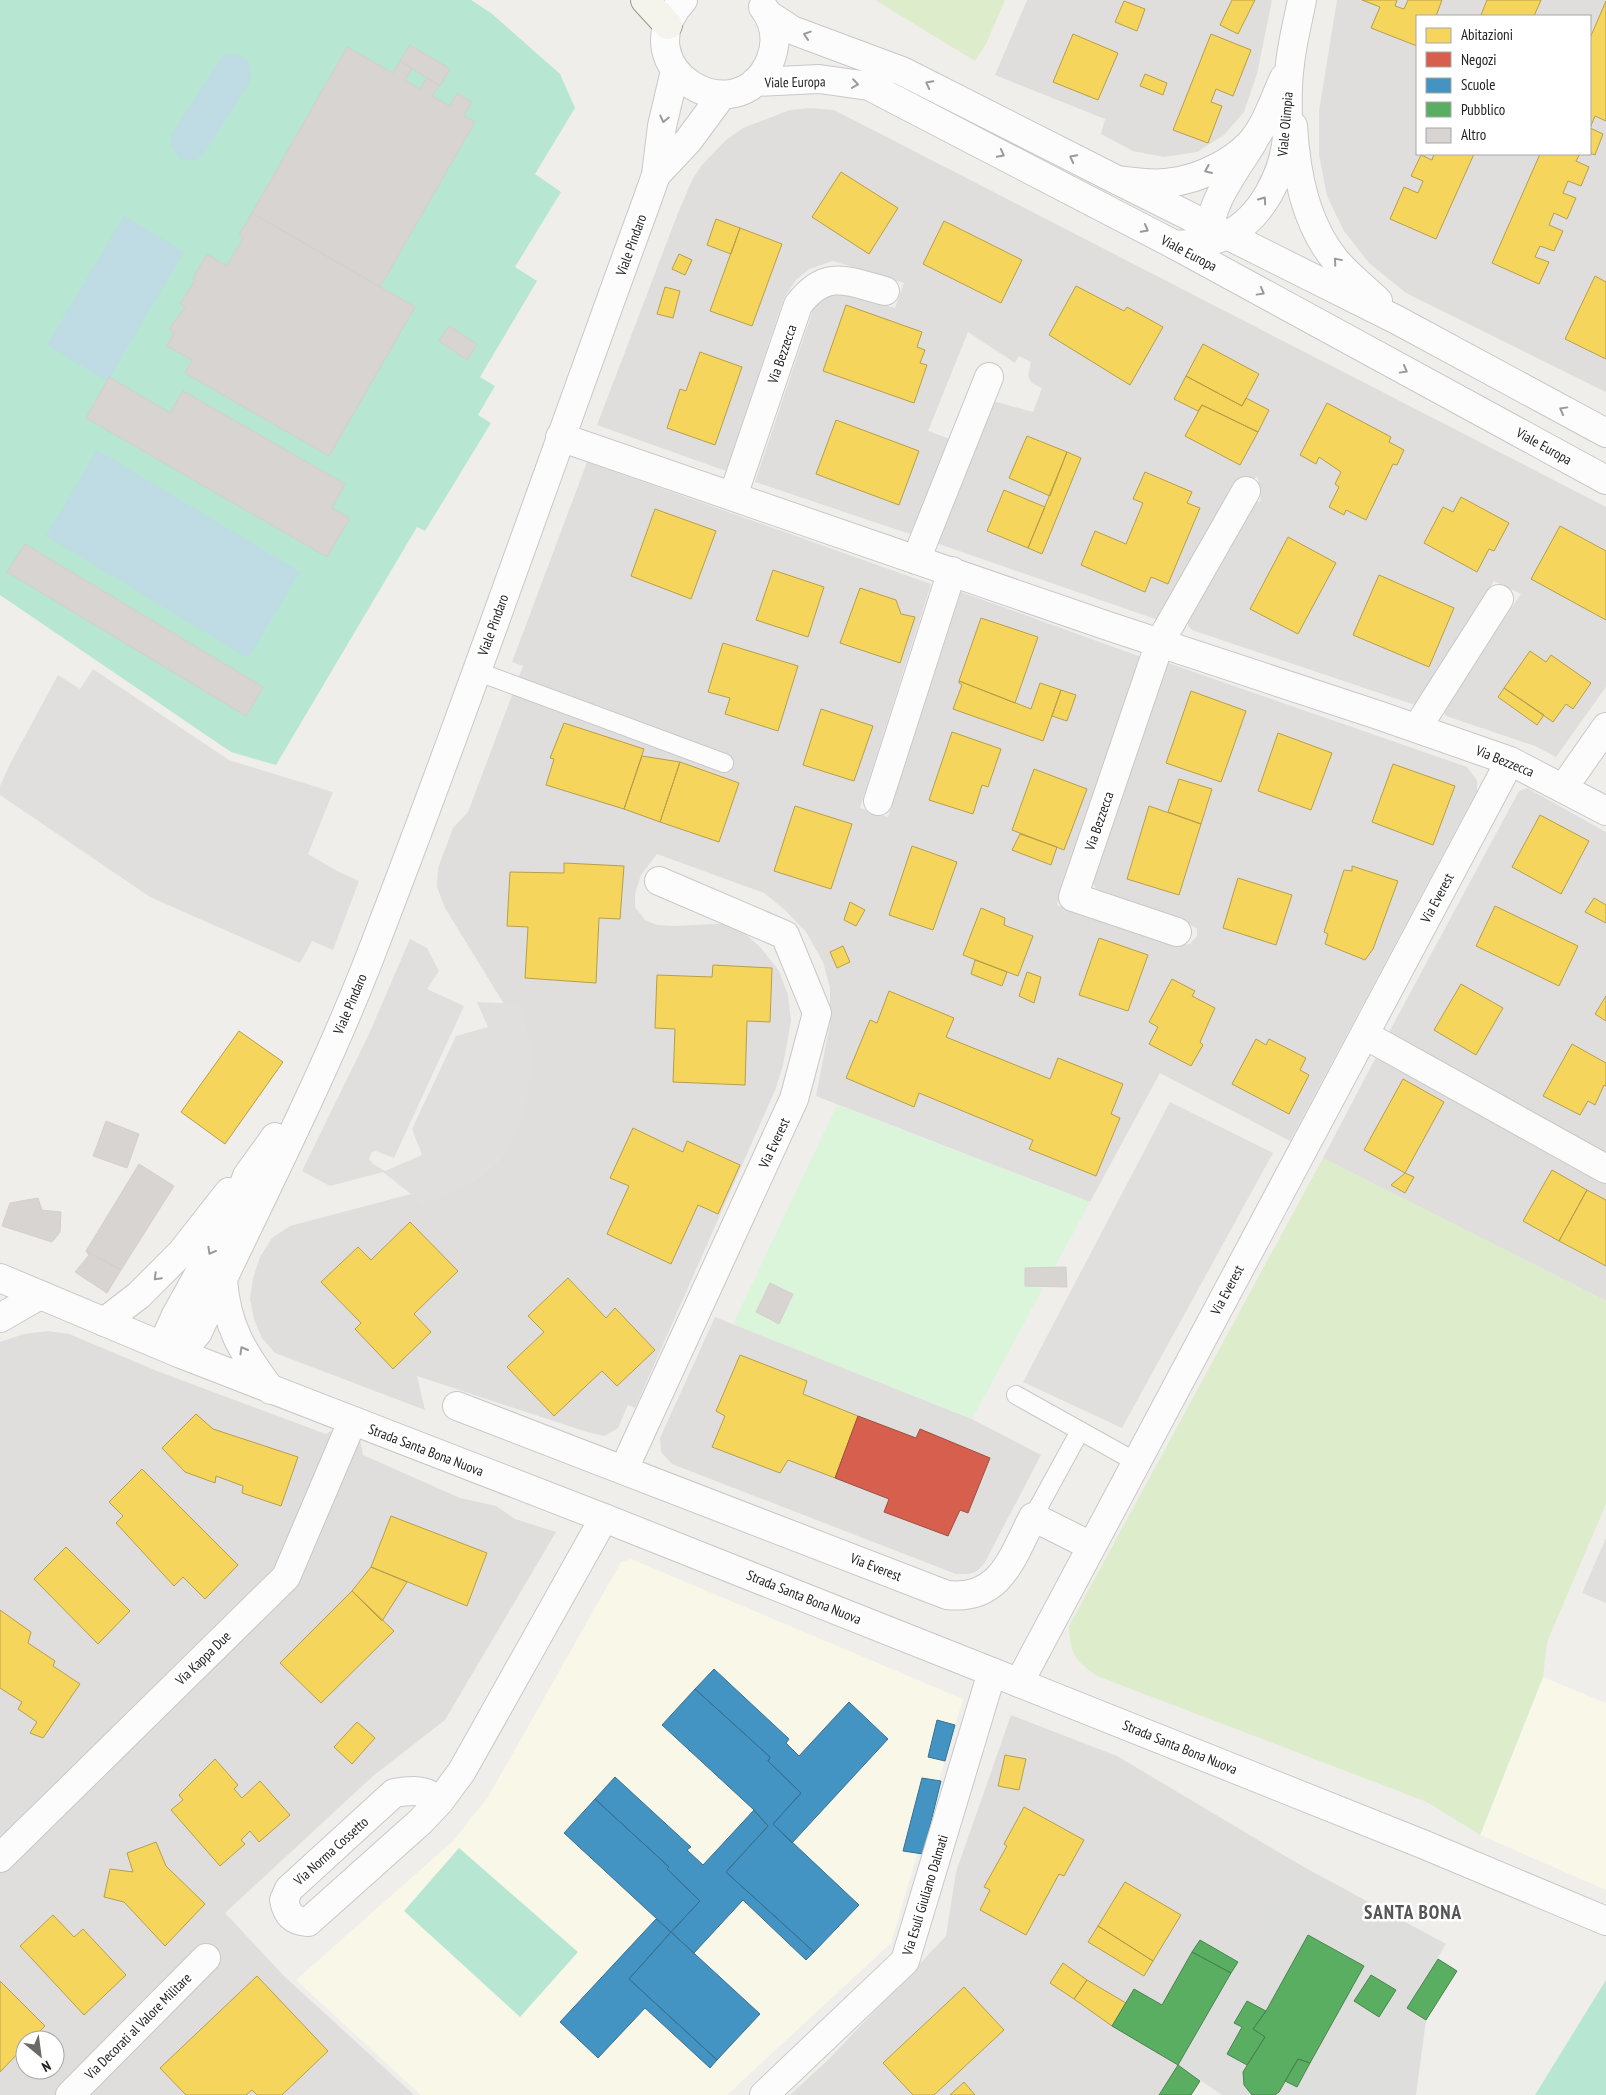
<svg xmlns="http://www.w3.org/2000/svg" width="1606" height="2095" font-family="'PT Sans Narrow',sans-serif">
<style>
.residential{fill:#dfdedc;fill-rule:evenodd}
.education{fill:#f8f7e8}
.religious{fill:#dededc}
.grass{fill:#ddeccb}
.park{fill:#daf5da}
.pitch{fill:#b7e6d2}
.parking{fill:#e0dfde}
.water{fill:#bfdbe3}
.homes{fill:#f6d55c;stroke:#b69f4b}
.shops{fill:#d6604d;stroke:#a04d40}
.schools{fill:#4393c3;stroke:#397193}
.public{fill:#5aae61;stroke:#49844e}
.building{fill:#d7d4d2;stroke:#d3d0cc}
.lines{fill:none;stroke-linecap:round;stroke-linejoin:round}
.service-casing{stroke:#c9c8c7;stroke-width:20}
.minor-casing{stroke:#c9c8c7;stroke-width:30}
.tertiary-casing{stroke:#c9c8c7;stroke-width:30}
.secondary-casing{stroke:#999a82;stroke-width:30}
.service{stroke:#fdfcfc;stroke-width:18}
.minor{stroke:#fdfcfc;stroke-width:28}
.tertiary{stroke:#fdfcfc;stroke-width:28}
.secondary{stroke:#f4f4ed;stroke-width:28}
.oneway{stroke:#9a9a9a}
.labels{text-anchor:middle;stroke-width:5;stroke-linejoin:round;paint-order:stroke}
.street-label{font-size:14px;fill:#222;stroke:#fff}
.district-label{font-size:19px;font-weight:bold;letter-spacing:1px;fill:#555;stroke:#fff}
</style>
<rect width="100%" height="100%" fill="#f0eeeb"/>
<path class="residential" d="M1027 0H1272L1257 74 1244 112 1224 135 1197 152 1164 157 1133 151 1101 134 1105 119 995 75Z
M1337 0H1606V392L1406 293 1369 263 1344 231 1327 196 1319 155V111ZM1417 16H1590V154H1417Z
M811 108 834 110 1606 507V687L1556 757 1535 746 1446 716 1442 708 1521 594 1494 581 1415 705 1192 630 1188 626V621L1245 505 1261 501 1258 477 1231 487 1161 621 936 543 993 401 1033 412 1042 388 1032 383 1028 376 1031 362 1019 356 1015 363 968 332 928 431 950 439 910 534 755 482 815 304 820 296 837 293 895 308 904 283 833 261 809 269 796 280 784 298 726 471 597 425 678 213 693 178 702 165 726 140 743 128 790 110Z
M587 462 931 584 860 808 888 817 961 592 1141 657 1057 905 1175 946 1190 944 1197 936V929L1185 921 1097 890 1092 882 1168 663 1467 767 1477 780V791L1290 1141 1160 1073 1090 1202 816 1096 830 1024V988L823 962 806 932 785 910 764 893 657 854 641 875 635 894V907L645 920 657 925 674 926 734 923 761 948 779 971 788 995 791 1021 783 1065 776 1088 635 1408 628 1405 618 1428 605 1436 587 1432 417 1376 425 1410 275 1353 262 1338 254 1319 250 1299 253 1278 260 1257 272 1238 290 1226 411 1194 422 1203 474 1180 497 1161 516 1132 521 1005 504 1004 445 908 437 887 438 868 453 828 468 812 523 666 512 662Z
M1527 788 1606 832V1155L1388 1034 1519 791Z
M1383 1058 1606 1183V1301L1323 1158 1375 1059Z
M715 1317 972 1419 1041 1455 984 1564 977 1571 969 1574H956L672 1464 661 1452 660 1438Z
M48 1331 69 1334 157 1371 326 1434 356 1417 363 1455 460 1498 496 1506 515 1519 556 1532 445 1720 373 1776 225 1913 284 1976 414 2095H0V1342L24 1334ZM25 2040H55V2070H25Z
M1011 1715 1117 1756 1302 1866 1165 2090 1172 2095H790L829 2059 946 1936 956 1872Z"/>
<path class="education" d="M631 1559 963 1699 891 1943 727 2095H421L296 1980 453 1841 488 1797 621 1562Z
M1543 1677 1606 1703V1890L1480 1835Z"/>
<path class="religious" d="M1291 1860 1446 1944 1407 2008 1426 2020 1416 2095H1222L1178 2065 1238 1962Z"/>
<path class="grass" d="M875 0H1005L986 44 975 61Z
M1323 1158 1606 1301V1504L1547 1642 1543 1677 1480 1835 1427 1802 1097 1676C1075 1660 1070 1655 1069 1626Z"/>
<path class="park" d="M837 1105 1090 1202 972 1419 733 1324Z"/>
<path class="pitch" d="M0 0H471L491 13 560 74 575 108 535 174 561 192 515 267 537 281 480 377 495 386 478 415 491 423 425 531 417 527 276 765 231 752 0 595Z
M459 1848 578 1952 520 2017 404 1911Z
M1606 1980V2095H1535Z"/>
<path class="parking" d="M93 669 229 760 333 792 308 854 339 872 359 881 333 950 312 941 300 963 150 897 0 795V786L11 762 58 675 80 689Z
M410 939 427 948 439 971 427 989 464 1006 394 1158 376 1151 372 1152 369 1159 373 1164 385 1171 422 1155 412 1129 456 1036 488 1027 477 1002 521 1004 532 1056 527 1102 516 1132 497 1161 474 1180 448 1195 422 1203 383 1172 330 1186 302 1171 369 1034Z
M1170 1102 1273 1153 1122 1428 1023 1382Z
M1606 1538V1603L1582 1593Z"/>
<path class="water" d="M232 54C248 55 254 69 249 83L203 155 195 160 180 159 171 147V136L221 57Z
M124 216 184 252 107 381 47 345Z
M97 450 300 572 248 658 46 536Z"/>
<path class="homes" d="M1232 0H1255L1238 34 1220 25Z
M1362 0H1397L1395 6 1404 9 1408 0H1442L1436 16H1417V46L1371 28 1380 7Z
M1487 0H1541L1534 16H1485L1481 15Z
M1124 1 1145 9 1137 31 1115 22Z
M1606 1V121L1595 116 1590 128 1603 134 1595 155 1590 153V38Z
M1073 34 1118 53 1098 100 1053 82Z
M1211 34 1251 50 1233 96 1216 89 1211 102 1222 106 1208 143 1173 130Z
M1145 74 1167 83 1163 95 1140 86Z
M1434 154H1474L1436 239 1390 219 1404 187 1418 193 1423 181 1411 176 1421 155 1432 160Z
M1540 154H1580L1576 161 1589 167 1581 186 1568 181 1563 193 1576 198 1567 219 1554 213 1549 225 1563 231 1554 251 1540 246 1535 257 1549 262 1539 284 1492 263Z
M841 172 898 208 869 254 812 217Z
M716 219 740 228 731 254 707 245Z
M944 221 1022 260 1001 303 923 264Z
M740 228 782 244 752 326 710 311Z
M679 254 692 260 685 275 672 269Z
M1595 276 1606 282V359L1565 339Z
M1076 286 1124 311 1127 307 1163 327 1130 385 1049 335Z
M665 287 680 291 673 318 657 314Z
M846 305 922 332 917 347 925 350 920 363 927 365 914 403 823 371Z
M1203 344 1259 374 1242 406 1186 376Z
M700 352 742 367 715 445 667 428 680 389 686 391Z
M1186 376 1242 406 1246 398 1269 410 1258 432 1202 405 1198 411 1174 399Z
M1327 403 1391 437 1389 442 1404 450 1397 465 1393 464 1366 520 1346 510 1344 515 1329 507 1339 487 1335 484 1341 472 1319 457 1316 464 1300 455Z
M1202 405 1258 432 1240 465 1185 436Z
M836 420 919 451 899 505 816 474Z
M1027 436 1067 452 1050 496 1009 478Z
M1067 452 1081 458 1042 554 1028 548Z
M1145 472 1192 492 1187 503 1200 508 1168 584 1151 577 1145 592 1081 565 1095 531 1126 544 1143 503 1133 499Z
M1004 490 1045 507 1028 548 987 531Z
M1461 497 1509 523 1494 551 1489 549 1477 572 1424 543 1443 507 1453 512Z
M655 509 716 531 691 599 631 576Z
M1560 526 1606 551V620L1531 579Z
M1288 537 1336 563 1298 634 1250 609Z
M773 570 824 587 808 637 756 620Z
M1379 575 1454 608 1429 667 1353 635Z
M860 588 896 600 901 614 915 617 900 663 840 643Z
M981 618 1038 637 1015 703 959 681Z
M723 643 798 666 778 731 725 714 730 698 708 692Z
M1530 651 1546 662 1551 655 1591 683 1573 709 1566 704 1553 722 1504 688Z
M959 681 1031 709 1040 683 1061 690 1043 741 953 709 962 685 959 683Z
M1504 688 1544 715 1537 725 1498 697Z
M1061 690 1076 695 1067 721 1052 716Z
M1191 691 1246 711 1221 782 1166 763Z
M821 709 873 726 854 781 803 765Z
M564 723 644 749 624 809 546 785 554 759 550 758Z
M952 732 1001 749 988 787 982 785 973 814 929 800Z
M1278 733 1332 753 1311 810 1258 791Z
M642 756 680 762 660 822 624 809Z
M680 762 739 783 719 842 660 822Z
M1393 764 1455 786 1433 845 1372 822Z
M1034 769 1087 789 1064 850 1012 830Z
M1179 779 1212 789 1201 824 1168 812Z
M795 806 852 824 831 889 774 871Z
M1149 806 1201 824 1179 895 1127 879Z
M1540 815 1589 841 1561 894 1512 867Z
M1020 834 1057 847 1051 865 1012 850Z
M912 846 957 862 933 930 889 915Z
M564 863 624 866 620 919 599 918 596 983 525 978 528 927 507 926 510 872 564 873Z
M1352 866 1398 881 1373 949 1365 960 1325 944 1328 934 1324 932 1344 870 1352 871Z
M1238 878 1292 895 1276 945 1223 928Z
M1594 898 1606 905V923L1585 912Z
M850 902 865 910 856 926 844 920Z
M1495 906 1578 946 1559 986 1476 946Z
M981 908 1005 918 1004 925 1033 936 1018 976 963 955Z
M1099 938 1148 955 1128 1011 1079 995Z
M843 946 850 962 837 968 830 952Z
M975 960 1007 972 1002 986 971 974Z
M713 965 772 968 770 1022 747 1021 745 1085 673 1082 675 1029 655 1028 657 975 712 977Z
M1027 972 1041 977 1034 1003 1019 996Z
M1172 979 1195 991 1192 996 1215 1008 1200 1042 1203 1045 1191 1066 1149 1044 1158 1027 1149 1022Z
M1461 984 1503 1008 1476 1055 1434 1030Z
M889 991 954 1018 946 1037 1050 1079 1058 1058 1123 1084 1111 1114 1120 1118 1096 1176 1029 1149 1033 1140 919 1093 914 1107 846 1078 870 1020 877 1023Z
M1606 996V1021L1595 1014Z
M239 1031 283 1062 225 1144 181 1112Z
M1256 1039 1266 1045 1269 1039 1306 1058 1300 1070 1309 1075 1289 1114 1232 1084Z
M1572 1044 1606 1063V1086L1604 1085 1595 1105 1588 1101 1580 1115 1543 1096Z
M1403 1079 1444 1102 1405 1173 1364 1150Z
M633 1128 683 1152 687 1141 740 1165 718 1214 698 1205 671 1264 607 1234 629 1186 610 1178Z
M1552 1170 1587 1190 1559 1241 1523 1221Z
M1405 1173 1414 1177 1405 1193 1391 1185Z
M1587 1190 1606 1200V1266L1559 1241Z
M410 1222 458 1271 414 1314 431 1332 393 1369 355 1329 361 1323 321 1282 358 1247 371 1260Z
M568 1278 606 1318 615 1308 655 1350 617 1386 602 1371 554 1416 507 1367 544 1332 528 1316Z
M740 1355 807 1381 803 1394 858 1416 835 1478 788 1460 780 1473 712 1447 725 1416 716 1411Z
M196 1414 213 1429 298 1457 281 1506 242 1493 243 1486 216 1476 215 1483 185 1472 162 1448Z
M142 1469 238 1565 205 1599 183 1577 174 1586 116 1523 123 1516 109 1502Z
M391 1516 487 1553 467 1606 371 1567Z
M66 1547 130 1611 98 1644 34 1579Z
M371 1567 407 1582 382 1621 352 1591Z
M352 1591 394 1631 321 1703 280 1663Z
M0 1610 31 1632 28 1643 55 1661 53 1666 80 1684 43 1738 30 1733 37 1722 18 1709 22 1702 0 1688Z
M357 1722 375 1738 352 1764 334 1747Z
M1005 1755 1026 1759 1019 1790 998 1786Z
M215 1759 238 1785 234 1789 242 1798 260 1781 290 1815 259 1842 250 1831 241 1840 245 1844 220 1866 171 1810 183 1800 179 1795Z
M1024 1807 1084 1840 1064 1876 1059 1874 1026 1935 980 1910 990 1890 984 1887 1007 1846 1004 1844Z
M156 1842 166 1866 205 1904 165 1946 124 1902 104 1897 110 1869 133 1872 127 1853Z
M1125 1882 1181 1915 1153 1961 1098 1926Z
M53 1915 74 1937 83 1929 126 1975 84 2015 20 1946Z
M1098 1926 1153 1961 1144 1976 1088 1942Z
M1063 1963 1087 1980 1074 1999 1050 1983Z
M257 1976 328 2051 282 2095H257L252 2090 246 2095H186L160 2068Z
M1087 1980 1126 2003 1112 2026 1074 1999Z
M0 1981 45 2026 31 2040H25V2046L0 2072Z
M964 1987 1004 2030 934 2095H913L883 2063Z
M964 2082 975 2095H950Z"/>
<path class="shops" d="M858 1416 916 1438 920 1429 990 1458 968 1513 960 1510 948 1536 884 1512 889 1499 835 1478Z"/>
<path class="schools" d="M714 1669 789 1739 786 1743 799 1756 849 1702 888 1739 792 1843 773 1824 801 1793 768 1761 770 1757 695 1689Z
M695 1689 770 1757 768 1761 801 1793 773 1824 859 1905 814 1952 726 1872 768 1826 754 1810 662 1725Z
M937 1720 955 1725 945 1761 928 1757Z
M615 1777 691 1847 687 1850 703 1865 754 1810 768 1826 726 1872 814 1952 806 1960 743 1900 694 1953 671 1932 700 1901 667 1869 669 1867 595 1799Z
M922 1778 941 1781 923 1854 903 1851Z
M595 1799 669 1867 667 1869 700 1901 671 1932 564 1833Z
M656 1919 671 1932 629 1979 717 2060 710 2068 645 2008 598 2058 560 2022Z
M671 1932 760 2014 717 2060 629 1979Z"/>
<path class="public" d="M1308 1935 1364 1966 1310 2063 1298 2059 1279 2092 1275 2095H1252L1244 2085 1243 2072 1265 2037 1253 2029 1266 2011Z
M1200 1940 1238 1962 1231 1973 1192 1952Z
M1192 1952 1231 1973 1178 2065 1112 2026 1134 1989 1162 2005Z
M1438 1959 1457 1971 1426 2020 1407 2008Z
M1371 1975 1396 1990 1379 2017 1354 2001Z
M1247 2001 1266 2011 1253 2029 1265 2037 1247 2065 1227 2054 1242 2027 1234 2023Z
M1298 2059 1310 2063 1297 2087 1285 2081Z
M1178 2065 1200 2081 1191 2095H1159Z"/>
<path class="building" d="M410 45 450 69 440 86 400 61Z
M347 47 393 73 400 61 412 69 405 80 420 89 427 77 439 85 432 96 450 106 457 93 472 102 464 116 475 122 380 287 252 213Z
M252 213 415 307 329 456 185 373 192 360 167 346 174 333 169 329 185 307 180 304 195 280 193 278 207 254 227 266 243 238 239 235Z
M449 326 477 344 467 360 439 341Z
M109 377 170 413 183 391 345 484 332 508 350 518 327 557 86 418Z
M25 544 263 687 246 716 7 572Z
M106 1121 139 1134 127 1168 93 1156Z
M139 1164 174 1186 121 1270 86 1251Z
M38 1198 42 1210 61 1212 60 1232 52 1242 2 1226 10 1203Z
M86 1251 121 1270 107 1293 75 1272 89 1255Z
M1066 1267 1067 1287 1025 1286V1268Z
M770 1283 793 1294 779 1324 756 1312Z"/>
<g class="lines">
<defs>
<path id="service" d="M476 671 724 763
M1016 1395 1136 1462
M1033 1517 1080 1431"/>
<path id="minor" d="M1293 126C1296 173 1305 223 1336 261 1348 275 1364 288 1378 301
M1119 181 1397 320 1606 433
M1208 242C1208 204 1234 173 1253 142
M1175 245 1606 480
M560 437 1108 626 1375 714 1510 761 1606 811
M733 496 798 305C826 268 847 281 885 291
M916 560 989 377
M1417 728 1499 599
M1564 787 1606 727
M878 801 952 571
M1177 932 1073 897 1160 642 1246 491
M1365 1035 1606 1169
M0 1318 40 1295
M457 1406 947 1595C1001 1601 1012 1557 1033 1517L1091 1546
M624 1469 794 1099 817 1013 785 935 659 881
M1019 1683 1510 761
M440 1801C425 1789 413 1790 394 1793L289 1889 284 1900C287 1914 292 1921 308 1922L420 1822 440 1801 462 1771 604 1518
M0 1858 286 1577 352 1422
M70 2095 206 1958
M764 2095 905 1961 992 1672"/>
<path id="tertiary" d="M683 0C621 67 737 138 770 61 778 42 775 23 763 7
M769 15 792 30 902 71 1117 180C1133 182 1150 185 1166 183 1200 180 1243 159 1260 130 1270 114 1276 95 1284 78
M755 82 819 79 869 86 1175 245C1194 244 1210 243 1227 235 1262 218 1284 173 1287 137 1289 113 1286 88 1290 64 1292 43 1298 21 1302 0
M656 175 688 141 722 95
M0 1278 181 1354 604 1518 992 1672 1425 1845 1606 1921
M223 1279C226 1326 243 1353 271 1390
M104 1322 139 1295 181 1253 229 1192
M162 1346 176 1315 235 1209 247 1176 275 1137
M181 1354 198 1332C254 1211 317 1091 366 967 464 715 552 459 645 206L656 175 662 126 675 71"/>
<path id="secondary" d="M645 0 668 25"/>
</defs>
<use href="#service" class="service-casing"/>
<use href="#minor" class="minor-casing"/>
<use href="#tertiary" class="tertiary-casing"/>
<use href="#secondary" class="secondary-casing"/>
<use href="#service" class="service"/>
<use href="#minor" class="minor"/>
<use href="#tertiary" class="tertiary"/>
<use href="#secondary" class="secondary"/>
</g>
<defs><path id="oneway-chevron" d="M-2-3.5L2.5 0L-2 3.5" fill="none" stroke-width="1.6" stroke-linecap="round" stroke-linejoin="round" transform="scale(1.25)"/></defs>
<g class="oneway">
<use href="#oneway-chevron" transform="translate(807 35) rotate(-162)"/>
<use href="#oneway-chevron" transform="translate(855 84) rotate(8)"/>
<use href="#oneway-chevron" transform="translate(929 84) rotate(-153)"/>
<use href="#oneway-chevron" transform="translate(664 119) rotate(103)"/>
<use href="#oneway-chevron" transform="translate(1001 154) rotate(28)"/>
<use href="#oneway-chevron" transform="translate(1073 158) rotate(-153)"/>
<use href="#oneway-chevron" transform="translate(1208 170) rotate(157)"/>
<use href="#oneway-chevron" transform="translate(1263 200) rotate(-55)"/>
<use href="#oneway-chevron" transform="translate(1145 229) rotate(28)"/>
<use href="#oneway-chevron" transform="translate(1337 261) rotate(-130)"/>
<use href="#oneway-chevron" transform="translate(1261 292) rotate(29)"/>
<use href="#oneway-chevron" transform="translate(1404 370) rotate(29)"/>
<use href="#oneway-chevron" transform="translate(1563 410) rotate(-151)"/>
<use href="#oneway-chevron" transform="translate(211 1251) rotate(119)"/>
<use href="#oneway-chevron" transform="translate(157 1277) rotate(135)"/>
<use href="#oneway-chevron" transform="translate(243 1350) rotate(-120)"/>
</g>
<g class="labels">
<g class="street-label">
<text transform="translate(795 82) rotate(-1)" y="5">Viale Europa</text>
<text transform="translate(1285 124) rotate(-85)" y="5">Viale Olimpia</text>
<text transform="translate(631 245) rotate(-70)" y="5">Viale Pindaro</text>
<text transform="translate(1189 253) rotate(28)" y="5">Viale Europa</text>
<text transform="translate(782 354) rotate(-71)" y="5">Via Bezzecca</text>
<text transform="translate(1544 446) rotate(29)" y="5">Viale Europa</text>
<text transform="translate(493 625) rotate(-70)" y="5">Viale Pindaro</text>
<text transform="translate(1505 761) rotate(22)" y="5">Via Bezzecca</text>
<text transform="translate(1099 821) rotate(-71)" y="5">Via Bezzecca</text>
<text transform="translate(1437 898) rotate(-62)" y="5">Via Everest</text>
<text transform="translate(350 1004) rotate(-67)" y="5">Viale Pindaro</text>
<text transform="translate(774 1143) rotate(-65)" y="5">Via Everest</text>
<text transform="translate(1227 1290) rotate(-62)" y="5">Via Everest</text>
<text transform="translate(426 1450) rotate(21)" y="5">Strada Santa Bona Nuova</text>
<text transform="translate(876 1567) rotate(21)" y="5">Via Everest</text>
<text transform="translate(804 1597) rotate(22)" y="5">Strada Santa Bona Nuova</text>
<text transform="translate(203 1658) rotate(-44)" y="5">Via Kappa Due</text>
<text transform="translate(1180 1747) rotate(22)" y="5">Strada Santa Bona Nuova</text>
<text transform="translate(331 1851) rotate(-42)" y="5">Via Norma Cossetto</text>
<text transform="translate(925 1895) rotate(-73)" y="5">Via Esuli Giuliano Dalmati</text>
<text transform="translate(138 2026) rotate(-45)" y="5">Via Decorati al Valore Militare</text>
</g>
<g class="district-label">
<text x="1413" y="1919">SANTA BONA</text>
</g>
</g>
<rect x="1416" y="15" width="175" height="140" fill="#ffffff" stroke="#a7a7a7"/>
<rect x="1426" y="28" width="25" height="15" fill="#f6d55c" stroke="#a7a7a7"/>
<text x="1461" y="40" font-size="15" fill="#222222">Abitazioni</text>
<rect x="1426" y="52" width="25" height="15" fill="#d6604d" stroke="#a7a7a7"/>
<text x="1461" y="65" font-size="15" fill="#222222">Negozi</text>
<rect x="1426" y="78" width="25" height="15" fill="#4393c3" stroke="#a7a7a7"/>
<text x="1461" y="90" font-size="15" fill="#222222">Scuole</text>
<rect x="1426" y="102" width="25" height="15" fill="#5aae61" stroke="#a7a7a7"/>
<text x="1461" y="115" font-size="15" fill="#222222">Pubblico</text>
<rect x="1426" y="128" width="25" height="15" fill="#d7d4d2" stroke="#a7a7a7"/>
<text x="1461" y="140" font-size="15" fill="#222222">Altro</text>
<g transform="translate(40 2055) rotate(151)"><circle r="24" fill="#ffffff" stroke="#a7a7a7"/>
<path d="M0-4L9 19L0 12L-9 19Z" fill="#6a6968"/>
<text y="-8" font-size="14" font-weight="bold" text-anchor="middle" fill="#222222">N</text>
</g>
</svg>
